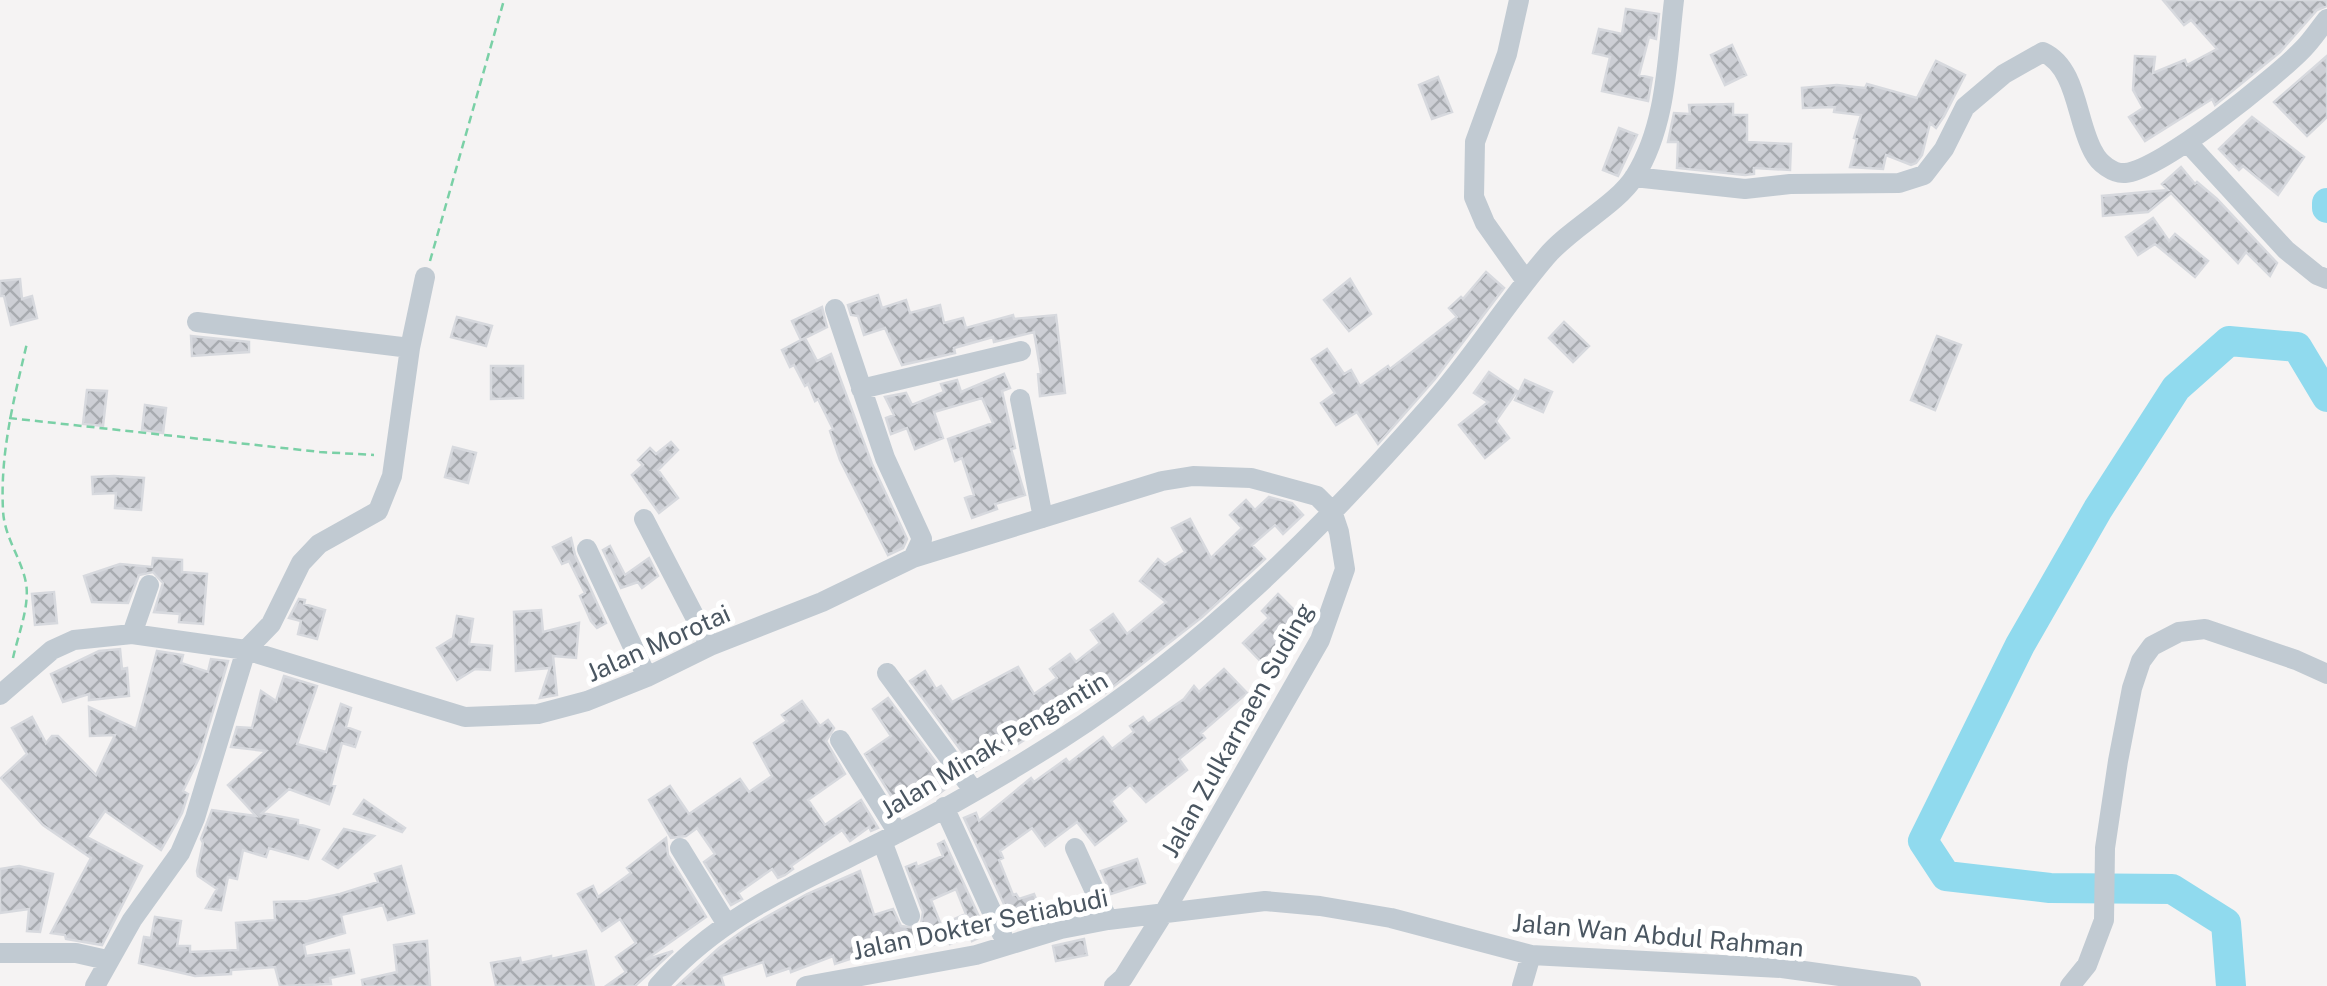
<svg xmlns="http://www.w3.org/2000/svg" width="2327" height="986" font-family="'Public Sans',sans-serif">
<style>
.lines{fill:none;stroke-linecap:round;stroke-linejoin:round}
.river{stroke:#90daee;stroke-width:30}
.building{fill:url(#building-cross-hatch);stroke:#d7d9de;stroke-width:2.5;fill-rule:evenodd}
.path{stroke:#7ad0a6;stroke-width:2.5;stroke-dasharray:8 5;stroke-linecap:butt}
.minor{stroke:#c1cad2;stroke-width:20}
.labels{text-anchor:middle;stroke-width:10;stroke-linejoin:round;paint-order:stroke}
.street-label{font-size:25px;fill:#4a5661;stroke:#fff}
</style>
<defs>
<pattern id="building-cross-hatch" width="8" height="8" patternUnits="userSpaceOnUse" patternTransform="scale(2.5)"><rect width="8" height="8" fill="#cdcfd5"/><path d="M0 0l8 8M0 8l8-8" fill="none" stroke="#a8abb0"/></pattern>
</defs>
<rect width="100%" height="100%" fill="#f5f3f3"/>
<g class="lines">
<path class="river" d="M2327 203V208
M2231 986 2226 923 2172 889 2050 888 1946 876 1923 841 2020 645 2098 509 2176 388 2229 341 2297 347 2327 397"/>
</g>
<path class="building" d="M2163 0H2327V6L2317 10 2280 52 2215 105 2212 99 2145 141 2129 117 2143 108 2133 90 2135 56 2155 57 2153 73 2185 60 2187 65 2217 49 2191 20 2184 25Z
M1626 9 1659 14 1656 39 1649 37 1639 75 1652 78 1648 101 1602 91 1610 57 1593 53 1599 29 1622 34Z
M1732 45 1746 75 1725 85 1711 55Z
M2327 56V117L2307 136 2274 102Z
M1936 61 1965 75 1944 116 1936 128 1930 123 1922 155 1916 163 1911 165 1886 155 1883 169 1850 167 1857 139 1854 138 1861 115 1834 112 1835 107 1803 108 1802 88 1837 85 1865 88 1867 84 1917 98Z
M1438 77 1452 112 1432 119 1419 85Z
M1733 104V115H1747V142L1791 144 1790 170 1754 168V174L1745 175 1677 168 1678 142H1668L1674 113 1690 114 1689 105Z
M2252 117 2304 157 2278 195 2243 166 2239 170 2219 149Z
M1619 128 1637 135 1618 176 1603 170Z
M2181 167 2195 184 2197 182 2217 199 2277 263 2270 276 2246 252 2238 263 2171 193 2148 212 2103 216 2102 196 2168 190 2162 184Z
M2153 218 2169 241 2175 234 2208 261 2195 277 2155 244 2138 255 2126 237Z
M1486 272 1504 288 1435 379 1378 444 1357 412 1336 425 1321 403 1335 393 1312 359 1327 349 1344 374 1351 370 1360 386 1388 366 1390 369 1457 317 1449 308 1461 297 1463 299Z
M20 279 22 299 32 296 37 318 11 325 4 296H0V281Z
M1350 279 1371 314 1349 331 1324 300Z
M878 295 882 308 906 300 910 313 940 305 944 323 963 318 966 328 1013 315 1014 319 1056 315 1065 393 1040 396 1038 374 1041 373 1034 332 994 342 993 337 954 348 955 353 902 365 885 328 864 335 858 316 851 315 848 305Z
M822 307 827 327 801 340 792 321Z
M457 317 492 326 486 346 451 337Z
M1564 322 1589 346 1573 362 1549 338Z
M191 336 249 342V352L192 356Z
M1937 336 1961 345 1935 410 1911 400Z
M805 338 817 361 831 354 872 464 907 539 903 548 888 555 840 460 830 431 833 429 818 399 815 401 808 384 805 386 794 365 790 367 782 350Z
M491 366H523V398L491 399Z
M1489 372 1517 391 1496 421 1509 438 1485 458 1459 425 1488 402 1474 393Z
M1004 374 1010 388 1002 391 1015 448 1011 449 1025 495 995 504 997 509 972 518 965 498 974 495 962 458 955 461 948 439 993 423 982 398 934 412 943 438 915 449 907 428 891 434 886 418 894 415 885 397 906 393 912 405 944 392 941 384 957 380 961 392Z
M1525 380 1552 392 1543 412 1515 400Z
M87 390 107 391 103 426 83 424Z
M145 405 166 408 163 433 142 430Z
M671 442 678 450 658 470 678 498 659 513 632 475 643 465 638 460 650 448 656 454Z
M453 447 476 453 468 483 445 477Z
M114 476 144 478 141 510 115 508 116 493 93 494 92 477Z
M1269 497 1292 503 1303 515 1283 534 1275 525 1252 545 1265 559 1253 570 1202 617 1105 693 1100 691 1058 721 1057 719 976 771 910 681 925 671 936 689 941 686 952 702 1018 667 1034 694 1057 678 1050 669 1070 654 1076 662 1100 643 1091 630 1113 614 1127 634 1166 602 1140 581 1158 559 1165 565 1185 552 1172 528 1190 519 1211 558 1242 528 1230 515 1246 500 1255 510Z
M571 538 575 555 606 623 597 628 591 621 580 596 585 593 569 561 562 564 553 547Z
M610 546 625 575 649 558 658 576 642 588 638 582 621 588 603 550Z
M153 558 182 560V572L207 574 203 624 179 622 180 614 154 612 163 583 153 572 139 575 128 603 92 602 84 576 120 564 152 567Z
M54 592 57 623 35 625 32 594Z
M1278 594 1299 615 1274 639 1289 654 1271 672 1243 643 1269 618 1262 611Z
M299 599 305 600 304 604 325 610 317 639 298 634 301 621 289 618Z
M541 610 543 632 579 623 576 658 553 656 557 695 540 698 550 668 516 671 514 612Z
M457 616 473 619 469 644 492 646 490 670 475 669 457 680 437 648 453 638Z
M120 649 122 669 127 668 129 696 89 700V694L63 702 51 674 99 651Z
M157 651 183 655 181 663 208 672 211 659 228 661 199 758 183 791 188 794 182 813 161 850 105 811 87 837 142 866 102 945 66 939 65 935 51 933 91 858 43 825 1 778 27 754 12 728 32 717 46 743 52 736H58L96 775 115 735 90 736 89 707 136 729Z
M1224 669 1247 693 1201 733 1205 738 1179 759 1187 770 1146 802 1130 785 1111 801 1126 821 1095 845 1077 822 1045 846 1032 828 1000 851 1003 858 999 860 1013 895 1016 894 1019 899 1034 894 1041 911 1026 917 1024 911 1010 917 964 818 976 813 979 821 1031 778 1034 782 1066 759 1069 763 1103 737 1112 749 1134 732 1130 726 1143 717 1148 724 1184 699 1194 686 1199 692Z
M284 676 317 686 297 744 326 752 341 704 351 708 346 727 360 732 355 747 342 743 331 785 335 786 329 804 289 789 262 813 298 820V824L319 830 308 859 269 848 266 857 243 850 237 879 228 877 221 910 206 908 217 889 198 876 197 871 203 843 201 839 212 810 256 816 228 785 266 751 231 747 237 727 252 728 261 691 276 701Z
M888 698 952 784 937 795 931 787 900 810 865 754 891 736 873 709Z
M802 701 820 726 828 720 834 728 826 741 845 774 808 800 825 825 861 800 878 828 871 831 869 827 850 841 842 830 791 866 793 869 785 875 778 878 772 869 738 893 742 899 731 905 704 862 715 854 697 828 686 836 671 838 649 800 670 786 689 814 740 779 749 792 772 776 754 743 787 721 782 715Z
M364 800 405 828 402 832 354 814Z
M344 829 374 836 338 868 323 859Z
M666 838 668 855 706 917 645 960 673 951 635 986H606L626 972 616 957 636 943 620 919 602 931 578 894 593 886 598 897 631 873 627 868Z
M944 841 987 934 972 941 970 935 950 944 948 939 931 946 929 942 907 950 906 946 861 961 859 956 835 964 833 956 791 972 790 968 767 976 763 962 721 976 724 986H677L719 948 747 928 807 894 860 871 874 915 893 909 901 926 916 928 921 924 923 912 906 867 916 863 917 867 943 856 938 844ZM956 889 966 914 941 925 931 900Z
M1137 859 1145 883 1111 894 1101 871Z
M19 866 53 874 40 932 27 931 29 909 0 913V869Z
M401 866 414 913 388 920 383 905 341 915 345 933 304 945 306 956 349 950 354 973 330 978 331 984 280 986 275 967 231 970V974L195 976 139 963 144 937 151 938 155 917 181 921 177 946H190V952L238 950 236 923 275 920 274 902 308 901 340 894 378 882 375 874Z
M1084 939 1087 955 1056 961 1053 946Z
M427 941 430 986H363L362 980 397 972 394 945Z
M586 951 594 986H496L491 963 520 958 521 963 551 956V959Z"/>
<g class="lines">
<path class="path" d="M430 261 504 0
M9 418 320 452 374 455
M13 658C18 635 30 606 26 583 21 557 4 537 3 510 0 452 14 399 27 343"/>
<path class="minor" d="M1519 0 1507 54 1475 142 1474 197 1485 223 1526 281
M2187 142 2286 250 2317 275 2327 279
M1634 177 1745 189 1790 184 1899 183 1924 175 1944 149 1965 107 2004 74 2043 52C2078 68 2076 123 2094 153 2099 163 2113 174 2125 173 2161 170 2276 77 2303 49 2312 40 2319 29 2327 19
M835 309 885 458 922 539 913 558
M197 322 410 348
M861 389 1021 351
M1020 399 1043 518
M644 519 710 646
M587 549 647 677
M132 634 149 585
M887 673 973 790
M0 695 52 650 74 640 132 634 246 650 465 717 538 714 587 701 647 677 710 646 822 602 913 558 1162 481 1193 476 1251 478 1317 496 1332 511 1339 532 1345 569 1320 640 1165 911 1123 978 1114 986
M840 740 898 833
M944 807 1002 934
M882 841 910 916
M680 848 726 923
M1075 848 1108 920
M0 953H76L107 960
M95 986 132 920 180 853 195 818 246 650 271 624 301 563 319 544 378 511 392 476 410 348 425 277
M658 986C722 911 812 878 898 833 953 805 1009 772 1061 739 1202 649 1320 531 1430 406 1472 359 1505 305 1546 257 1570 228 1617 205 1635 176 1667 125 1667 58 1674 0
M806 986 976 955 1061 929 1108 920 1265 901 1320 906 1391 918 1531 955 1782 968 1911 986
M1522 986 1531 955
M2070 986 2087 965 2104 920 2105 848 2118 761 2132 688 2141 661 2152 646 2179 632 2205 629 2296 660 2327 674"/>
</g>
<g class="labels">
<g class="street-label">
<text transform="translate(658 643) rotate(-24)" y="9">Jalan Morotai</text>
<text transform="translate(1237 730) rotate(-61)" y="9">Jalan Zulkarnaen Suding</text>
<text transform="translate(994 745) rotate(-31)" y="9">Jalan Minak Pengantin</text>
<text transform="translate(980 924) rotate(-12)" y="9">Jalan Dokter Setiabudi</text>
<text transform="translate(1658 935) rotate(5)" y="9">Jalan Wan Abdul Rahman</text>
</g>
</g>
</svg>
